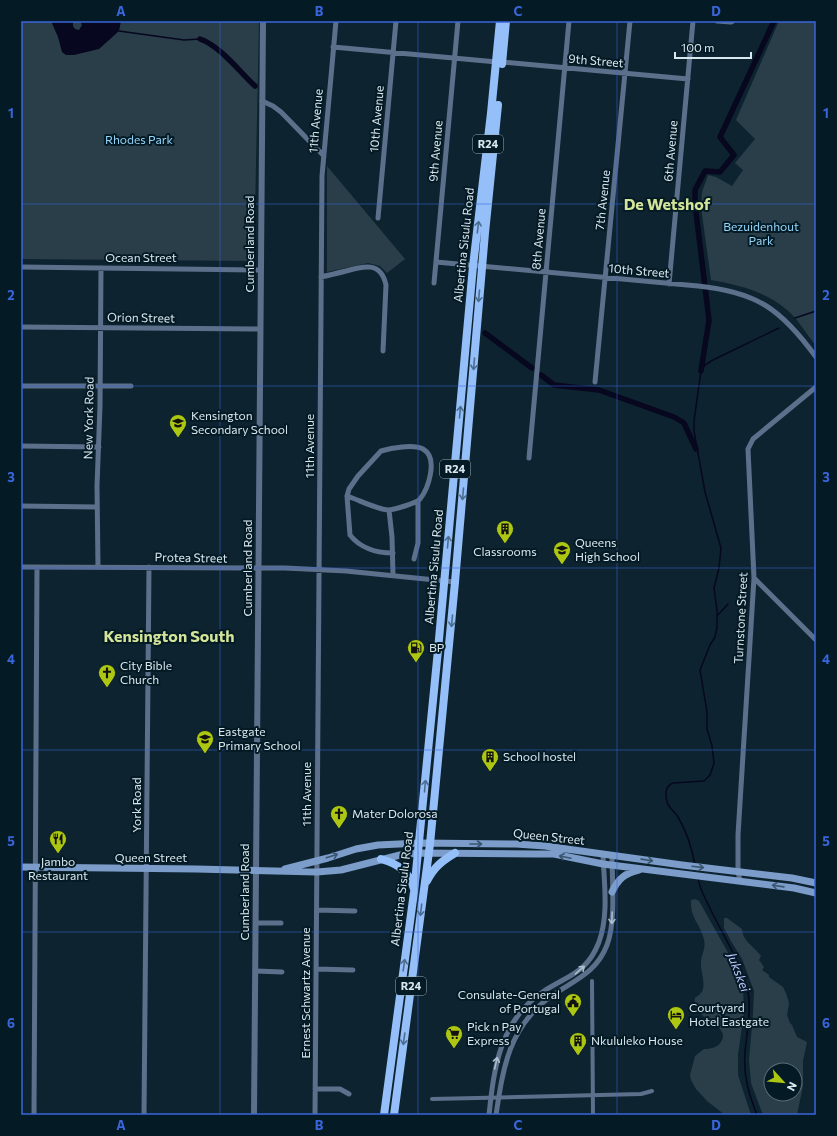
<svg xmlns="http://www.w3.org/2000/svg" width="837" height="1136" font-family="Commissioner,sans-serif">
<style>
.green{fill:#293e49;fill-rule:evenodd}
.water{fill:#07071f}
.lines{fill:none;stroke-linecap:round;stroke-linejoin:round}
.stream{stroke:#07071f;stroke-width:1.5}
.canal{stroke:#07071f;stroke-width:5.5}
.pedestrian{stroke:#5c708b;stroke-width:4}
.minor{stroke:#5c708b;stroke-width:5}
.tertiary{stroke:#5c708b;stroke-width:6}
.secondary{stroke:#7c9cc9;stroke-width:7}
.primary{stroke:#95bff9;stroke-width:8}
.oneway{stroke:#4c6d90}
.oneway2{stroke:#3a556f}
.oneway3{stroke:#adbdcc}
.grid{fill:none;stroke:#3965db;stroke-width:1;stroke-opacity:0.55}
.labels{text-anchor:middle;stroke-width:4;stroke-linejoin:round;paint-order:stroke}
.shield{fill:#041b26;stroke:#99aab3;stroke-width:1}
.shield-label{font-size:11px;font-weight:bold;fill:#d9e7ef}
.street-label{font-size:12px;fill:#d9e7ef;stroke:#041b26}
.park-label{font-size:12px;fill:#97d5f8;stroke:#041b26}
.poi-label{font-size:12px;fill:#d9e7ef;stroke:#041b26;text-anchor:start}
.water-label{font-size:13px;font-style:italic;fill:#bec5fe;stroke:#041b26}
.district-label{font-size:16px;font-weight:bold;fill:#d4e599;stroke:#041b26}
.neatline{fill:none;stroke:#3965db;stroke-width:1.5}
.grid-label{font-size:13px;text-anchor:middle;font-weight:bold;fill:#3965db}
</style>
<rect width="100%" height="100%" fill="#0d2430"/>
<path class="green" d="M21 21H259L254 261 21 259Z
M779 21H816V346C809 337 803 328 796 319 775 294 741 285 711 280L701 207 702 192 708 175 716 177 732 186 743 170 735 163 755 139 736 120Z
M327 166 405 259 387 273 380 266 368 263 327 272Z
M695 899 699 901 731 958 743 987 744 1012 738 1055V1075L751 1115H725L707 1101 696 1089 691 1080 690 1075 695 1056 704 1049C710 1049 717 1048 721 1042 730 1028 706 1021 699 1012 695 1008 694 1004 695 998 698 995 702 994 703 989 705 980 700 970 701 961 702 953 706 948 704 940 701 924 690 919 691 900Z
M724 918H727L742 929C743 942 754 946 761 956L759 960 764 967 762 970 769 975V977L783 987 786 993 789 1003 787 1015 790 1023 792 1025 797 1037 807 1042 803 1061V1086L797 1115H763L751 1083 749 1060 753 1014 754 991 742 959 731 941 724 928ZM771 1070H795V1094H771Z"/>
<path class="water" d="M51 21H73V26L75 29 79 30 82 25 80 21H121L119 31 99 49 74 55H66L62 52 58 37Z"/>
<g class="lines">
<path class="stream" d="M119 31 184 40 200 39
M795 318 816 311
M717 616 728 604
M695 865C692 848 687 832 678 817 675 812 668 807 667 802 665 794 665 786 673 783L704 781 710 775 714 763 712 746 707 729V712L700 670 710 645 715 637 717 627V610L714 588 719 568 721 548 705 492 694 431V421L701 371 705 365 713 360 779 328
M698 878C699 887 704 896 708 904 721 933 741 961 748 992 752 1010 746 1035 745 1053 743 1076 749 1094 757 1115"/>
<path class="canal" d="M200 39C220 46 239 71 255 86
M485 333 532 368
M701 371 709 320 695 204V190L705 171 720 172 734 155 720 137 774 21
M541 375 554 385 599 390 674 417 684 423 696 449"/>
<path class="pedestrian" d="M592 981 593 1115
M432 1099 641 1094 652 1091"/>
<path class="minor" d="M717 21 731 22 733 21
M333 47 497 62
M502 62 688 79
M262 101 273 106 281 112 323 155
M378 218 396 21
M436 262 698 286C757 292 781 309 816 357
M21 267 261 270
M321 277C330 275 338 273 346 271 363 266 381 261 386 285L383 351
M434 283 458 21
M669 284 693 21
M21 327 260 329
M595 382 630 21
M21 386H131
M21 446 99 447
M529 458 569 21
M347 496C359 500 376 509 388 510 393 510 417 503 420 499 428 489 439 458 423 449 413 444 391 448 381 451L358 476 349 489 347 496 350 535C360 548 377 553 393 553
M21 506 97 507
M389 510 392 537 393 575
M414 559 418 543V501
M21 567 285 568 346 571 455 582
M98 567 97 486 100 406 101 268
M754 578 816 640
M740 881 738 871V835L754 578 748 449 753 439 816 387
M317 910 355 911
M256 923H281
M316 969 353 970
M256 971 282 972
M315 1089H340L349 1094
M34 1115 37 567
M144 1115 149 567
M315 1115 322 176 336 21
M489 1115C494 1067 500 1020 544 991 569 975 587 973 599 942 609 914 604 883 603 854
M496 1115C503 1068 509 1027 550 997 572 981 596 974 607 945 616 922 612 881 612 855"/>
<path class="tertiary" d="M254 1115 263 21"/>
<path class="secondary" d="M21 867 196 869 317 872 341 870 400 855 418 853 536 854H554L603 864 794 888 816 893
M285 869 328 858 356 849 378 845 420 843 516 844 545 846 682 865 792 878 816 883
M612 892C618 879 625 873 639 870"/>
<path class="primary" d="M502 64 506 21
M381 859C398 864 409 871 414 889
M427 881C434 867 442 861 455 853
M384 1115 414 892 438 650 473 266 491 113 500 21
M394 1115 430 844 455 582 485 233 498 105"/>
</g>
<defs><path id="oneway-shaft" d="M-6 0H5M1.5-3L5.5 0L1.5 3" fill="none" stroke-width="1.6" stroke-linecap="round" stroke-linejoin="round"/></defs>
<g class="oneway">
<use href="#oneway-shaft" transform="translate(478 227) rotate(-83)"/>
<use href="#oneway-shaft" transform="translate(479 296) rotate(95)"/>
<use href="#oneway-shaft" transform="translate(474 364) rotate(95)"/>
<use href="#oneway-shaft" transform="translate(460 412) rotate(-85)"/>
<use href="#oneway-shaft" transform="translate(463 494) rotate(95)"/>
<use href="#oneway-shaft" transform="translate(448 542) rotate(-85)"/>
<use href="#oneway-shaft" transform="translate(452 621) rotate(95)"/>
<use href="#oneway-shaft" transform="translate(425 786) rotate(-85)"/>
<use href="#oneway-shaft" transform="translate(421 910) rotate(97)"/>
<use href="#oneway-shaft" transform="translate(404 965) rotate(-82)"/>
<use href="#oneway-shaft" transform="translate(404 1039) rotate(98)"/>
</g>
<g class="oneway2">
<use href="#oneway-shaft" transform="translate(476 844)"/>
<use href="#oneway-shaft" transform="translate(332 856) rotate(-18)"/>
<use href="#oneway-shaft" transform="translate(565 857) rotate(-168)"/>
<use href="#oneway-shaft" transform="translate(647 860) rotate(8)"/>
<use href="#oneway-shaft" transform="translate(698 867) rotate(7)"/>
<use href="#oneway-shaft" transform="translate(778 886) rotate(-172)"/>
</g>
<g class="oneway3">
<use href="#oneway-shaft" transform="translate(612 918) rotate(92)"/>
<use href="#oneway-shaft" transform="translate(580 970) rotate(-41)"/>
<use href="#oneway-shaft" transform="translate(496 1063) rotate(-77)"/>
</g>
<path class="grid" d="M220 21V1115M418 21V1115M617 21V1115M21 204H816M21 386H816M21 568H816M21 750H816M21 932H816"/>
<defs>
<symbol id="school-pin" viewBox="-11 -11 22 30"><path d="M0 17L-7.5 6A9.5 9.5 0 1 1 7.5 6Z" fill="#acc612" stroke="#041b26"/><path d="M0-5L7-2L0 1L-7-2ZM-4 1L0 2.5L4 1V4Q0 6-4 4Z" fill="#111"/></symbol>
<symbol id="building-pin" viewBox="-11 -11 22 30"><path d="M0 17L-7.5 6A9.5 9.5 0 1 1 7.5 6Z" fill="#acc612" stroke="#041b26"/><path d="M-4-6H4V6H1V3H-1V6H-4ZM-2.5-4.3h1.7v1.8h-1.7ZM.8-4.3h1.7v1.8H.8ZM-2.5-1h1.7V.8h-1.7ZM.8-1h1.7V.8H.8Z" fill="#111"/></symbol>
<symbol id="fuel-pin" viewBox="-11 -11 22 30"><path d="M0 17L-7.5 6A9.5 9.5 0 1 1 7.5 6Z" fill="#acc612" stroke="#041b26"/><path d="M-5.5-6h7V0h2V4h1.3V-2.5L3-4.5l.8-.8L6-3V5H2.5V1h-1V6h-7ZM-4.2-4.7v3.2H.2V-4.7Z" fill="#111"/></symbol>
<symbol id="church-pin" viewBox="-11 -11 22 30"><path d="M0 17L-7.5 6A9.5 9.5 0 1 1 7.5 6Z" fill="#acc612" stroke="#041b26"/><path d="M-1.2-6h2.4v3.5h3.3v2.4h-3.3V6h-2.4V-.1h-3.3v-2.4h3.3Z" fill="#111"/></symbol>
<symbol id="restaurant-pin" viewBox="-11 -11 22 30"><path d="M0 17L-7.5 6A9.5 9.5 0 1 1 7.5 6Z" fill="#acc612" stroke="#041b26"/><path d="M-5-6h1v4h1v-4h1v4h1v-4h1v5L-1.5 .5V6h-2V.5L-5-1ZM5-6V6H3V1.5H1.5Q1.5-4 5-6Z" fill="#111"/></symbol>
<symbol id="civic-pin" viewBox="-11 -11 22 30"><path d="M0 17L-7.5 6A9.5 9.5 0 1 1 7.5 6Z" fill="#acc612" stroke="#041b26"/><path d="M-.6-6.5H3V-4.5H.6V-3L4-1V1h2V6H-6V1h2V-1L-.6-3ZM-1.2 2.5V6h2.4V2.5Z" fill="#111"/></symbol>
<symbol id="hotel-pin" viewBox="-11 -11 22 30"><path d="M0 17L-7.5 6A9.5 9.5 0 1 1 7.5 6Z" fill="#acc612" stroke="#041b26"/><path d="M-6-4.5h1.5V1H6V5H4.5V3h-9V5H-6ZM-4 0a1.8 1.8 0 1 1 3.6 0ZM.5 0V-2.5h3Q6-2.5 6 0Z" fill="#111"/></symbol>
<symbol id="supermarket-pin" viewBox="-11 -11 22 30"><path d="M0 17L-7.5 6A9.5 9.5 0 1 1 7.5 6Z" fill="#acc612" stroke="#041b26"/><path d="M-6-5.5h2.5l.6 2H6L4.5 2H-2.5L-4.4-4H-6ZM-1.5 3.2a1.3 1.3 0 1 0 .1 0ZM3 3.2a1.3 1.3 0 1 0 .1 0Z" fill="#111"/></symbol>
</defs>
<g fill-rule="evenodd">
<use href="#school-pin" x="168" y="413" width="20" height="27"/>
<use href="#building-pin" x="495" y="519" width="20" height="27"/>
<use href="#school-pin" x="552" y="540" width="20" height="27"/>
<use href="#fuel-pin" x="406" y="638" width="20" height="27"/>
<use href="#church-pin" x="97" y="663" width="20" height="27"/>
<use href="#school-pin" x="195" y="729" width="20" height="27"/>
<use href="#building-pin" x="480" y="747" width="20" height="27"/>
<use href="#church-pin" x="329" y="804" width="20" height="27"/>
<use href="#restaurant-pin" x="48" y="829" width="20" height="27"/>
<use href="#civic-pin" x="563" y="992" width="20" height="27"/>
<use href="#hotel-pin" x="666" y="1005" width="20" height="27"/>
<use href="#supermarket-pin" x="444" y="1024" width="20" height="27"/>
<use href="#building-pin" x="568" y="1031" width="20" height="27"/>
</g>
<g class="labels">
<g class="shield">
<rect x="473" y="135" width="30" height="18" rx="3"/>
<rect x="440" y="460" width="30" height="18" rx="3"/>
<rect x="396" y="977" width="30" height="18" rx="3"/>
</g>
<g class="shield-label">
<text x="488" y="148">R24</text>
<text x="455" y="473">R24</text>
<text x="411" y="990">R24</text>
</g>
<g class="street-label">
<text transform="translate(596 61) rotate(5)" y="4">9th Street</text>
<text transform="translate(377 119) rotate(-85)" y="4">10th Avenue</text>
<text transform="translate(316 121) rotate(-85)" y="4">11th Avenue</text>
<text transform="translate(436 151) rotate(-85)" y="4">9th Avenue</text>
<text transform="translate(671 151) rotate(-85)" y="4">6th Avenue</text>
<text transform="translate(603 200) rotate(-84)" y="4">7th Avenue</text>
<text transform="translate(539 239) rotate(-85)" y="4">8th Avenue</text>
<text transform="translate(250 244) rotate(-90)" y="4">Cumberland Road</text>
<text transform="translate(464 245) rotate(-84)" y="4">Albertina Sisulu Road</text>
<text x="141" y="262">Ocean Street</text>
<text transform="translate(639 271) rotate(5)" y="4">10th Street</text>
<text transform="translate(141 318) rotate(1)" y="4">Orion Street</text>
<text transform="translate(89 418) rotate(-89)" y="4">New York Road</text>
<text transform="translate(310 446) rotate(-90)" y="4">11th Avenue</text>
<text transform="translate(191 558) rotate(1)" y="4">Protea Street</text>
<text transform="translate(434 567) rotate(-85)" y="4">Albertina Sisulu Road</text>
<text transform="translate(248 568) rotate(-90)" y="4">Cumberland Road</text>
<text transform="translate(741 618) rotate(-87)" y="4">Turnstone Street</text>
<text transform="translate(307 794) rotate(-90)" y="4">11th Avenue</text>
<text transform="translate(137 805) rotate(-90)" y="4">York Road</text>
<text transform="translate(549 837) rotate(6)" y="4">Queen Street</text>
<text x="151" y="862">Queen Street</text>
<text transform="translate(402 889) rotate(-83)" y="4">Albertina Sisulu Road</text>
<text transform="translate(245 892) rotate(-90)" y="4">Cumberland Road</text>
<text transform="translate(306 993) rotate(-90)" y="4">Ernest Schwartz Avenue</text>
</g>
<g class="park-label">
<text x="139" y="144">Rhodes Park</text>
<text x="761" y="231">Bezuidenhout<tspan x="761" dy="14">Park</tspan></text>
</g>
<g class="poi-label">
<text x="191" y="420">Kensington<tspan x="191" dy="14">Secondary School</tspan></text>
<text x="575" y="547">Queens<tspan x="575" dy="14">High School</tspan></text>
<text x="505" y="556" text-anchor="middle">Classrooms</text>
<text x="429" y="652">BP</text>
<text x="120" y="670">City Bible<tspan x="120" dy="14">Church</tspan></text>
<text x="218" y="736">Eastgate<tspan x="218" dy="14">Primary School</tspan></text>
<text x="503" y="761">School hostel</text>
<text x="352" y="818">Mater Dolorosa</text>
<text x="58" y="866" text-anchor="middle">Jambo<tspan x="58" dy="14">Restaurant</tspan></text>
<text x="560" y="999" text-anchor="end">Consulate-General<tspan x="560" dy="14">of Portugal</tspan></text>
<text x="689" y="1012">Courtyard<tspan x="689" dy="14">Hotel Eastgate</tspan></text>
<text x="467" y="1031">Pick n Pay<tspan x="467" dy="14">Express</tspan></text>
<text x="591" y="1045">Nkululeko House</text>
</g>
<g class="water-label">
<text transform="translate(739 972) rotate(69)" y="5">Jukskei</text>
</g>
<g class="district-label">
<text x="667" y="210">De Wetshof</text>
<text x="169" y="642">Kensington South</text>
</g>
</g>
<rect width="837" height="1136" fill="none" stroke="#041b26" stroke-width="44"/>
<g transform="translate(783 1082) rotate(117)"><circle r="19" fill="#041b26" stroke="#596d76"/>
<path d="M0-3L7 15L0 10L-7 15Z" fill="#acc612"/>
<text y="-6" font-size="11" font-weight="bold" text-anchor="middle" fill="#d9e7ef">N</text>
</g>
<path d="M675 52v6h76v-6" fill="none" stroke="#d9e7ef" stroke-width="2"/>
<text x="681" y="52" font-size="12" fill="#d9e7ef" stroke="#041b26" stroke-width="3" paint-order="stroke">100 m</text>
<rect x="22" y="22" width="793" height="1092" class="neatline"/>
<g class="grid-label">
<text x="121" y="16">A</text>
<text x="319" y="16">B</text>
<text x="518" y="16">C</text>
<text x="716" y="16">D</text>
<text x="11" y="118">1</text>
<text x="826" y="118">1</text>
<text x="11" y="300">2</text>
<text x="826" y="300">2</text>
<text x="11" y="482">3</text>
<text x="826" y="482">3</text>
<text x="11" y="664">4</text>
<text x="826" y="664">4</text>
<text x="11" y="846">5</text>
<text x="826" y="846">5</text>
<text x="11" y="1028">6</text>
<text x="826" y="1028">6</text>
<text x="121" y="1130">A</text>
<text x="319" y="1130">B</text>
<text x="518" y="1130">C</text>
<text x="716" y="1130">D</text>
</g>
</svg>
